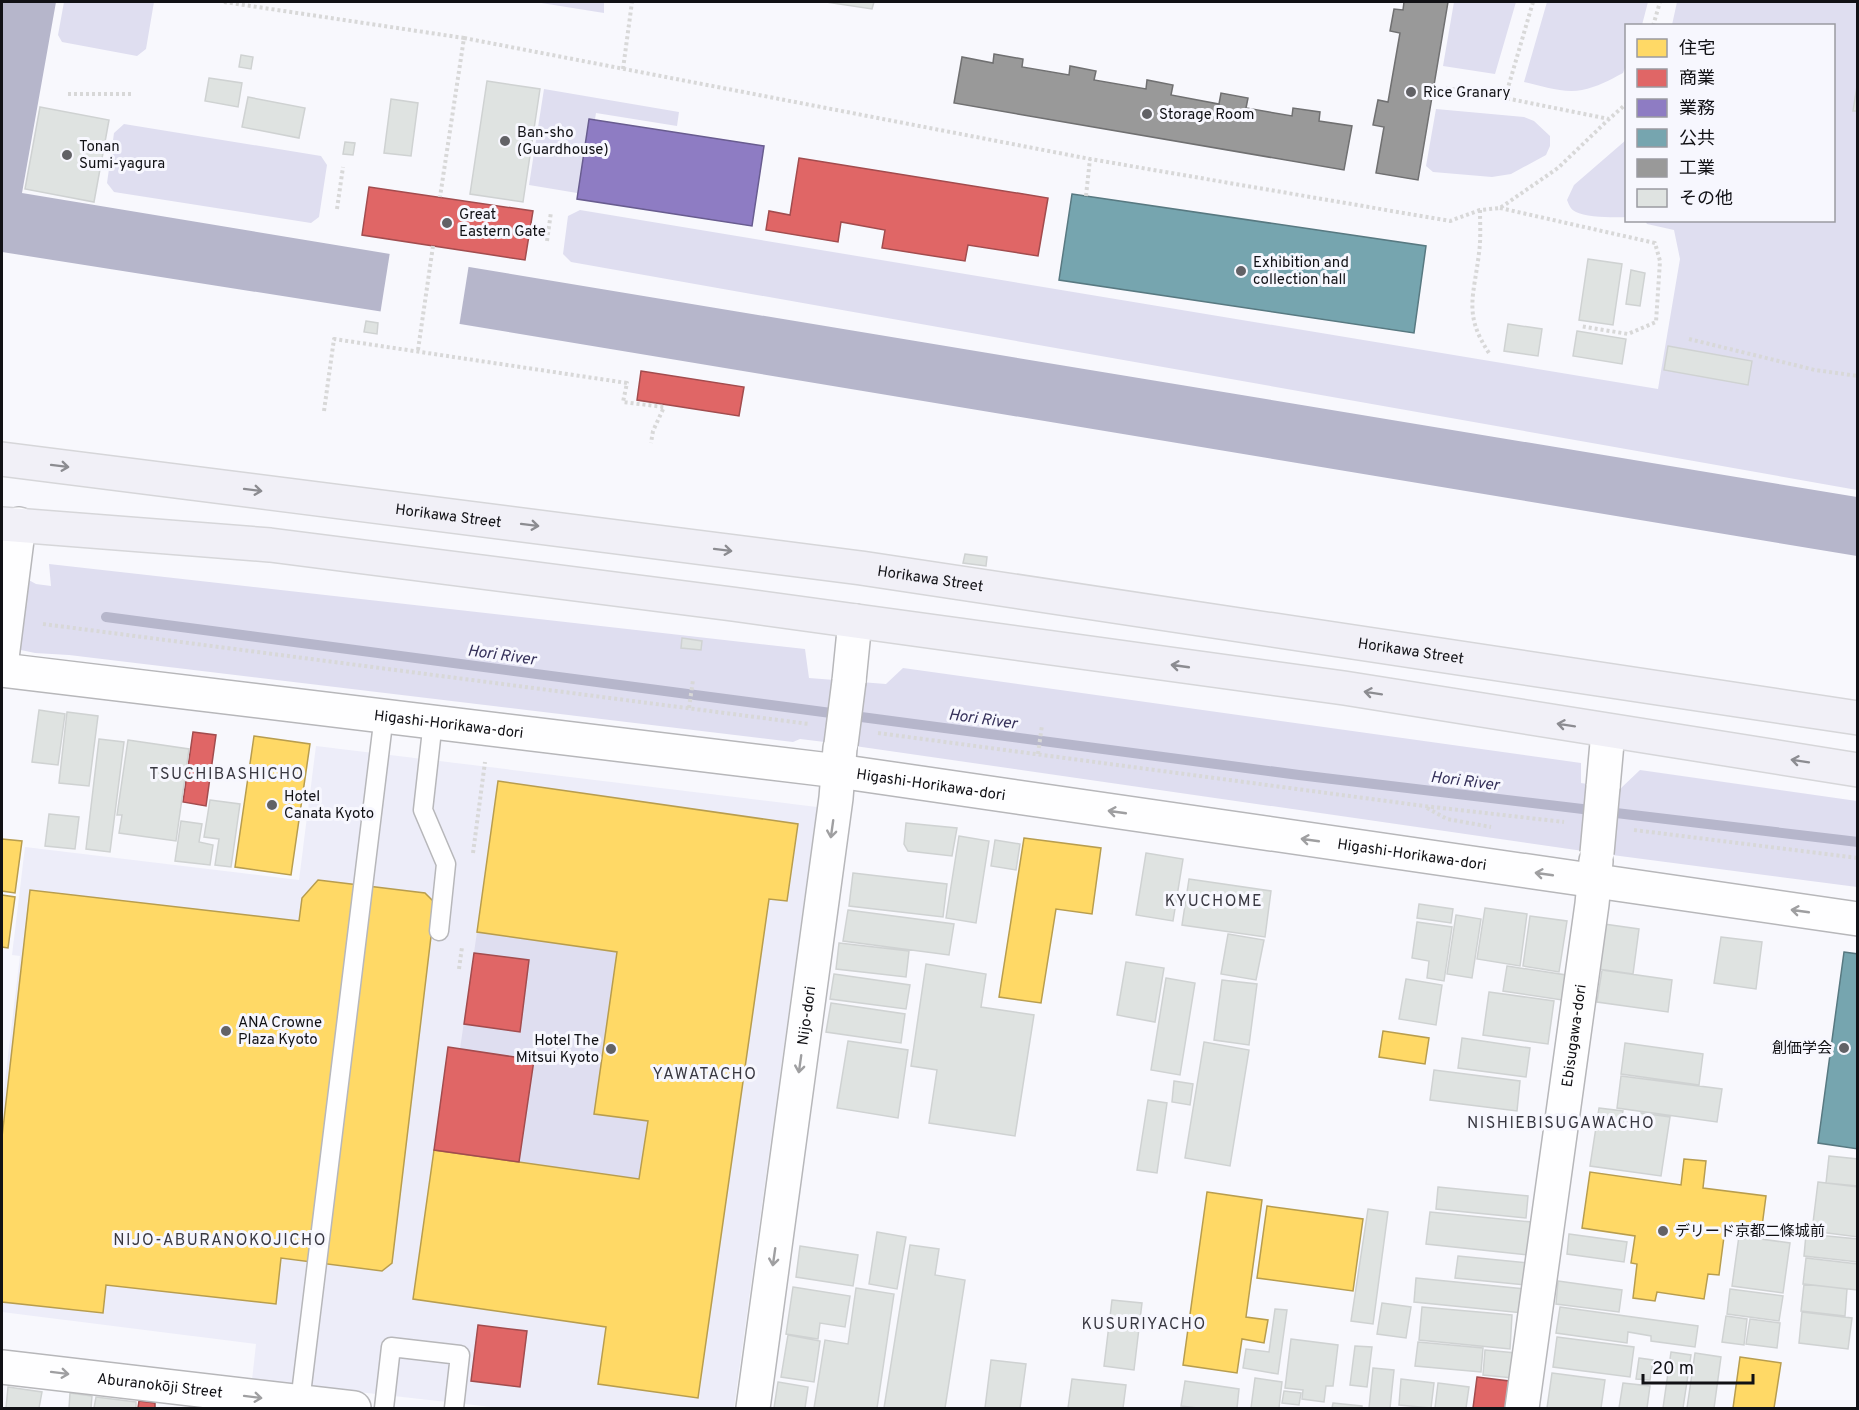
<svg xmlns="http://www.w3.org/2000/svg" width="1859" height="1410" font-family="Overpass,'Noto Sans JP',sans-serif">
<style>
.built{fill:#ededf9}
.green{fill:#dfdef0}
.water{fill:#b6b6cb}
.pier{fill:#f8f8fd}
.homes{fill:#ffd966;stroke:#b89d4e;stroke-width:1.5}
.shops{fill:#e06666;stroke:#a24c4e;stroke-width:1.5}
.offices{fill:#8e7cc3;stroke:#685c8f;stroke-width:1.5}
.public{fill:#76a5af;stroke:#587981;stroke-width:1.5}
.industry{fill:#999;stroke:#707071;stroke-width:1.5}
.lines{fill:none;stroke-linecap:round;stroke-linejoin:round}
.stream{stroke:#b6b6cb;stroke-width:10}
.building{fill:#dfe3e1;stroke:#cfd2d2;stroke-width:1.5}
.lane-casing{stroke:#b7b7ba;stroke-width:21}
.street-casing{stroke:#b7b7ba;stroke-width:36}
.primary-casing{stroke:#d6d6d9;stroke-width:36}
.path{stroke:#d8d8d8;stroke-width:4;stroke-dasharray:3 3;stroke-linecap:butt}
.lane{stroke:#fefeff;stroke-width:18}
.street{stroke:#fefeff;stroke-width:33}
.primary{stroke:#f1f0f7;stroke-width:33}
.street-bridge-casing{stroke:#b7b7ba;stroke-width:36;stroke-linecap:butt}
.street-bridge{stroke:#fefeff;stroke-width:33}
.oneway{stroke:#8c8c91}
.oneway2{stroke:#9f9fa1}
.poi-dot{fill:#626266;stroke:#f7f7fe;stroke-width:2}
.labels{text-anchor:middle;stroke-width:6;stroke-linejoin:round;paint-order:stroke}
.poi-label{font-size:15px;fill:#111115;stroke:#f7f7fe;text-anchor:start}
.street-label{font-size:15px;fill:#111115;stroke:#f7f7fe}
.water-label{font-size:16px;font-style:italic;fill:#353059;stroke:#f7f7fe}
.neighbourhood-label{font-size:16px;letter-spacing:1.5px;fill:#393841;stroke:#f7f7fe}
</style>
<rect width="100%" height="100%" fill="#f8f8fd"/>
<path class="built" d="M316 746 817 807 734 1408H500L252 1380 256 1344 2 1312V1106L20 956 12 955 25 847 299 880Z"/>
<path class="green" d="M64 2H154L146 49 137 56 62 42 58 35Z
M535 2H604V13Z
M1454 2H1516L1495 74 1443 66Z
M1547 2H1648L1642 25 1626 26V65L1623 73C1610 80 1597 87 1582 90 1565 94 1542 86 1524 82Z
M1677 2H1857V490L571 262 563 254 568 216 580 210 1658 389 1680 259 1674 230 1647 224 1645 221 1834 220V26L1672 25Z
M544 89 679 112 677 126 596 113 583 194 529 185Z
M1436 109 1524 117 1534 121 1550 136V146L1546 155 1511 174 1492 177 1433 172 1426 166Z
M124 124 321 156 327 165 319 217 311 223 114 192 107 183 114 133Z
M1626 140 1625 217C1615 218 1585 217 1576 212 1571 210 1569 205 1567 200L1574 185Z
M49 564 805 649 809 678 886 684 903 668 1581 763V783L1620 789 1640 770 1857 801V887L1597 853 841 744 800 739 793 742 69 655 35 653 2 646 27 579 36 584 51 586Z
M477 932 617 952 595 1114 648 1121 639 1179 519 1162 533 1060 460 1049Z"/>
<path class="water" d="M2 2H56L22 193 1857 497V556L460 324 2 252Z"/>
<path class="pier" d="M390 252 469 264 459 327 380 315Z"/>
<path class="homes" d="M254 736 310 744 291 875 235 867Z
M498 781 798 824 787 901 769 899 698 1398 598 1384 606 1327 413 1299 434 1150 639 1179 648 1121 594 1114 617 952 477 932Z
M1024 838 1101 848 1092 914 1056 909 1041 1003 999 997Z
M2 839 22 841 15 893 2 891Z
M318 880 425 893 435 903 392 1263 382 1271 281 1258 276 1304 106 1285 103 1313 2 1302V1137L30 890 299 921 302 898Z
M2 895 15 897 8 948 2 947Z
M1383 1031 1429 1038 1425 1064 1379 1057Z
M1684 1159 1706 1161 1703 1188 1766 1196 1761 1234 1725 1229 1719 1275 1708 1274 1704 1299 1657 1292 1655 1301 1633 1298 1637 1264 1631 1263 1635 1236 1582 1228 1590 1172 1681 1185Z
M1207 1192 1262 1200 1246 1317 1268 1320 1264 1343 1242 1339 1237 1373 1183 1365Z
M1267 1206 1363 1219 1353 1291 1257 1278Z
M1740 1357 1781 1363 1774 1408H1733Z"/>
<path class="shops" d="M799 158 1048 198 1038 256 968 245 965 261 882 248 885 230 841 222 838 242 766 230 769 211 790 215Z
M369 187 533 211 525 260 362 235Z
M641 371 744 387 739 416 637 400Z
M193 732 216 735 206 806 183 802Z
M474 953 529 960 520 1032 464 1024Z
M448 1047 534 1060 519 1162 434 1150Z
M478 1325 527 1331 520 1387 471 1381Z
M1477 1377 1509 1381 1506 1408H1473Z
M139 1401 155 1403V1408H138Z"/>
<path class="offices" d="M589 119 764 146 752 226 577 199Z"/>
<path class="public" d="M1072 194 1426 246 1414 333 1059 280Z
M1844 952 1858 954V1149L1818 1143Z"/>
<path class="industry" d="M1404 2H1448L1418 180 1376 173 1384 127 1373 125 1378 100 1388 102 1400 33 1390 31 1394 9 1403 10Z
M994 54 1023 59 1022 67 1069 75 1070 66 1096 71 1094 80 1146 89 1147 80 1173 85 1171 95 1219 104 1221 93 1248 98 1246 108 1292 116 1293 108 1320 112 1319 121 1352 126 1344 170 954 103 962 57 993 63Z"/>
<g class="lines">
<path class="stream" d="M106 617 1299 775 1858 842"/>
</g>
<path class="building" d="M826 2H874L872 9Z
M241 55 253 57 251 69 239 67Z
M209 78 242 83 238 107 205 101Z
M1858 80V111H1853Z
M487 81 540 89 523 202 470 194Z
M248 97 305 108 299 138 242 127Z
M391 99 418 103 411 156 384 153Z
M40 107 109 120 94 202 25 189Z
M345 142 355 143 353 155 343 154Z
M1588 259 1622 264 1613 325 1579 320Z
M1631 270 1645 273 1640 306 1626 304Z
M366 321 378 323 377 334 364 332Z
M1508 324 1542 329 1538 356 1504 351Z
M1577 331 1626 339 1622 364 1573 356Z
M1668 346 1752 361 1748 385 1664 370Z
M965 554 987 557 986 566 963 563Z
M682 638 702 641 701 650 681 648Z
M39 710 65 714 58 765 32 762Z
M67 712 98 716 89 786 59 783Z
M99 739 124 742 110 852 86 849Z
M128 740 189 749 176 841 119 833 122 815H117Z
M210 800 240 804 231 867 215 865 219 839 204 837Z
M49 814 79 817 75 849 45 846Z
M181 821 202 824 199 842 213 845 210 865 175 861Z
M906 823 957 828 952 856 908 851 904 844Z
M959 836 989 841 976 923 946 918Z
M995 840 1020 844 1016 870 991 866Z
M1146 853 1183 859 1173 921 1136 915Z
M853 873 947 884 943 917 849 906Z
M1189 879 1271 891 1265 937 1182 925Z
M1419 904 1453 909 1451 923 1417 918Z
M1485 908 1527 914 1520 966 1477 959Z
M848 910 954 924 949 955 843 941Z
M1456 915 1481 919 1472 978 1447 974Z
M1530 916 1567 921 1559 972 1523 966Z
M1417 922 1452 927 1444 981 1427 978 1429 961 1412 958Z
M1604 924 1639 929 1633 974 1598 969Z
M1228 934 1264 940 1256 980 1221 974Z
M1721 937 1762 942 1756 989 1714 983Z
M839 943 909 951 906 977 836 969Z
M1126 962 1164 968 1155 1022 1117 1015Z
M926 964 986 974 981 1007 1034 1015 1015 1136 929 1123 937 1070 911 1066Z
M1507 966 1566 975 1562 1000 1503 991Z
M1602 970 1672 980 1668 1012 1597 1002Z
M834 974 910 985 906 1009 830 999Z
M1166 978 1195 983 1180 1075 1151 1070Z
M1406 979 1442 985 1436 1025 1399 1019Z
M1222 980 1257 984 1249 1045 1214 1040Z
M1489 992 1554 1001 1548 1044 1483 1035Z
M831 1003 905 1014 901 1043 826 1032Z
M1462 1038 1530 1048 1526 1077 1458 1068Z
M848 1041 908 1050 898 1118 837 1108Z
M1204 1042 1249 1050 1230 1166 1185 1158Z
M1625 1043 1703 1054 1699 1085 1621 1074Z
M1434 1070 1520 1081 1517 1111 1430 1100Z
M1621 1076 1722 1089 1717 1122 1617 1108Z
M1174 1081 1193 1084 1190 1105 1172 1102Z
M1148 1100 1167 1103 1157 1173 1137 1170Z
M1599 1108 1623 1111 1621 1120 1639 1122 1641 1113 1670 1117 1661 1176 1590 1166Z
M1829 1156 1858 1159V1186L1826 1183Z
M1818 1182 1858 1187V1237L1812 1231Z
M1438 1187 1528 1196 1526 1218 1436 1209Z
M1368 1209 1388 1212 1373 1324 1351 1321Z
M1430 1212 1532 1222 1528 1255 1426 1244Z
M877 1232 906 1237 897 1289 869 1284Z
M1569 1234 1627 1242 1624 1262 1567 1254Z
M1806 1234 1858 1239V1262L1804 1256Z
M1739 1236 1790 1243 1783 1293 1732 1286Z
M910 1245 939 1249 935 1275 965 1280 945 1408H884Z
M800 1246 858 1255 853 1286 796 1277Z
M1458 1256 1529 1263 1527 1285 1455 1278Z
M1806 1258 1858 1264 1857 1290 1803 1284Z
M1416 1278 1525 1289 1523 1313 1414 1302Z
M1558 1281 1622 1290 1619 1312 1556 1304Z
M1804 1284 1847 1289 1845 1316 1801 1311Z
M793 1287 850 1296 845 1327 820 1323 818 1339 786 1334Z
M856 1288 894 1294 877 1408H814L825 1340 848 1344Z
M1730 1289 1783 1296 1779 1321 1727 1314Z
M1112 1300 1142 1303 1134 1370 1104 1366Z
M1382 1303 1411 1307 1406 1338 1377 1334Z
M1422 1307 1512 1315 1510 1349 1419 1340Z
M1560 1307 1698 1326 1695 1347 1651 1341V1336L1628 1332 1627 1343 1556 1333Z
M1275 1309 1287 1310 1278 1374 1243 1368 1246 1349 1269 1352Z
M1802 1312 1852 1318 1848 1349 1799 1343Z
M1726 1316 1747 1319 1744 1345 1722 1342Z
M1750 1319 1780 1323 1777 1348 1746 1344Z
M788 1335 820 1341 814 1382 781 1377Z
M1557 1337 1634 1347 1630 1377 1553 1367Z
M1291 1339 1338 1345 1333 1386H1326L1324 1402 1302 1399 1303 1390 1285 1388Z
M1418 1342 1483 1348 1481 1372 1415 1366Z
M1355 1346 1372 1347 1367 1387 1350 1385Z
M1485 1350 1516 1353 1513 1378 1483 1375Z
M1671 1352 1691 1355 1683 1408H1663Z
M1695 1353 1721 1357 1714 1408H1687Z
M1639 1358 1653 1360 1650 1380 1636 1379Z
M991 1360 1026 1364 1020 1408H985Z
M1373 1368 1394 1370 1390 1408H1369Z
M1552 1373 1605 1380 1601 1408H1547Z
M1255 1378 1282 1382 1279 1408H1251Z
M1072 1379 1126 1385 1123 1408H1068Z
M1401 1379 1434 1383 1431 1408 1399 1405Z
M1185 1381 1239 1389 1237 1408H1198L1181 1406Z
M778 1382 808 1387 805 1408H774Z
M1438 1383 1469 1387 1466 1408H1435Z
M1623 1383 1650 1386 1647 1408H1619Z
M8 1387 42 1392 39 1408H6Z
M1284 1391 1301 1393 1299 1405 1282 1403Z
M70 1393 92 1396 91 1408H69Z
M96 1397 136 1402V1408H94Z
M1333 1403 1362 1406V1408H1332Z"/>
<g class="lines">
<defs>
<path id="lane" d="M433 721 423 810 446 864 439 931
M300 1402 384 715
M384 1408 391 1347 460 1355 454 1408"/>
<g id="street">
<path d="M2 658 19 524"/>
<path id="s1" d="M2 670 838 771 1858 919"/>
<path d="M849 681 855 621"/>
<path d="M1603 787 1608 732"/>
<path id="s2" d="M2 1367 354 1408"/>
<path id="s3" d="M753 1408 836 798 840 748"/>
<path id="s4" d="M1522 1408 1592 904 1596 861"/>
</g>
<g id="primary">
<path id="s5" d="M2 459 861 568 1858 718"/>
<path d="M2 524 270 545 732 604 1344 688 1858 770"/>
</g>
</defs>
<use href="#lane" class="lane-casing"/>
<use href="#street" class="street-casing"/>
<use href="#primary" class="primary-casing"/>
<path class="path" d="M224 2 464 38 440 197
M1533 2 1505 98 1609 119
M1653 26 1660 2
M464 38 1090 159 1450 221 1480 210 1500 208 1558 168 1609 119 1626 104
M623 69 632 2
M1446 88 1505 98
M68 94H133
M1086 196 1090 159
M1500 208 1655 243 1660 261 1656 322 1628 334 1580 326
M337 209 343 167
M1480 210C1480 224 1481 239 1479 253 1474 296 1463 314 1489 353
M547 241 551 212
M1689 339 1815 370 1858 376
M418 350 433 246
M324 411 334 339 627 383 623 402 664 407 653 431 651 443
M43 624 809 724
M689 708 693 680
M878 733 1424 806 1564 822
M1038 754 1042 725
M1427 808 1447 819 1491 827
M1634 830 1858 858
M473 853 485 762
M459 969 462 947"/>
<use href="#lane" class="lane"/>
<use href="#street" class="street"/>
<use href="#primary" class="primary"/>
<defs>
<path id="street-bridge" d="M841 744 849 681
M1597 853 1603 787"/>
</defs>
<use href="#street-bridge" class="street-bridge-casing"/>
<use href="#street-bridge" class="street-bridge"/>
</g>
<defs><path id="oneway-shaft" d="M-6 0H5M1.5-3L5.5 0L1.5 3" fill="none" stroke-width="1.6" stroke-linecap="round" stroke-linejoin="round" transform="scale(1.5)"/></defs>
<g class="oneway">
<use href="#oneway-shaft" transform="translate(60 466) rotate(7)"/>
<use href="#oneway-shaft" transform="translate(253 490) rotate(7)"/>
<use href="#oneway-shaft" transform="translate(530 525) rotate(7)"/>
<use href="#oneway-shaft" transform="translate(723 550) rotate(7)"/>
<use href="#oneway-shaft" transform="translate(1180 666) rotate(-172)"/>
<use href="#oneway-shaft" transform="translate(1373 693) rotate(-171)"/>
<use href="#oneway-shaft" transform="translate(1566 725) rotate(-171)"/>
<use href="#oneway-shaft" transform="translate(1800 761) rotate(-171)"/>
</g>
<g class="oneway2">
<use href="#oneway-shaft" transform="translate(1117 812) rotate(-172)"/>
<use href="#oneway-shaft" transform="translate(832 829) rotate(98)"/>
<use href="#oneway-shaft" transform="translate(1310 840) rotate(-172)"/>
<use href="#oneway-shaft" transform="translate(1544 874) rotate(-172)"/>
<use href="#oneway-shaft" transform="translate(1800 911) rotate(-172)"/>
<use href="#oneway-shaft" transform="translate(800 1064) rotate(98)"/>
<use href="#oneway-shaft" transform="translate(774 1257) rotate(98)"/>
<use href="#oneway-shaft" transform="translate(60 1373) rotate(7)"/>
<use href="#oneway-shaft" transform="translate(253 1397) rotate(7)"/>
</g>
<g class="poi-dot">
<circle cx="1411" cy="92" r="6"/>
<circle cx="1147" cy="114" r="6"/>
<circle cx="505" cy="141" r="6"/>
<circle cx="67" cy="155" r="6"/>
<circle cx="447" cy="223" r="6"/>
<circle cx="1241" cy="271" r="6"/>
<circle cx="272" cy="805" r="6"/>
<circle cx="226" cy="1031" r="6"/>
<circle cx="1844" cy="1048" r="6"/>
<circle cx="611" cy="1049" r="6"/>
<circle cx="1663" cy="1231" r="6"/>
</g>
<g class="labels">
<g class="poi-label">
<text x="1423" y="97">Rice Granary</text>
<text x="1159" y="119">Storage Room</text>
<text x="517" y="137">Ban-sho<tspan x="517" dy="17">(Guardhouse)</tspan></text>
<text x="79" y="151">Tonan<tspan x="79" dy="17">Sumi-yagura</tspan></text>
<text x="459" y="219">Great<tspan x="459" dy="17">Eastern Gate</tspan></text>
<text x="1253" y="267">Exhibition and<tspan x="1253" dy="17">collection hall</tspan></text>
<text x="284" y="801">Hotel<tspan x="284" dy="17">Canata Kyoto</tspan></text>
<text x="238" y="1027">ANA Crowne<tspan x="238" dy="17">Plaza Kyoto</tspan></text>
<text x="599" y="1045" text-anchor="end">Hotel The<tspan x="599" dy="17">Mitsui Kyoto</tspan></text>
<text x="1832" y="1053" text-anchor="end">創価学会</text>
<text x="1675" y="1236">デリード京都二條城前</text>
</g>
<g class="street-label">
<text dy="5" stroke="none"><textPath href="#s5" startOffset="450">Horikawa Street</textPath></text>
<text dy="5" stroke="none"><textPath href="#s5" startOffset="936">Horikawa Street</textPath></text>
<text dy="5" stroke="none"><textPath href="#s5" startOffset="1422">Horikawa Street</textPath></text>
<text dy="5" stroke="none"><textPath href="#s1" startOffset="450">Higashi-Horikawa-dori</textPath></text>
<text dy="5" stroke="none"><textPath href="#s1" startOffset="936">Higashi-Horikawa-dori</textPath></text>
<text dy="5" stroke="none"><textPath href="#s1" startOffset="1422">Higashi-Horikawa-dori</textPath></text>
<text dy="5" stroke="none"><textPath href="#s3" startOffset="396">Nijo-dori</textPath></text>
<text dy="5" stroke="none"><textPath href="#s4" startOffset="376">Ebisugawa-dori</textPath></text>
<text dy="5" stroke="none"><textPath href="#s2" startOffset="159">Aburanokōji Street</textPath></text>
</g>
<g class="water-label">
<text transform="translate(502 654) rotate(8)" y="6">Hori River</text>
<text transform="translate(983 718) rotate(8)" y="6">Hori River</text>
<text transform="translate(1465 780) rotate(7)" y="6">Hori River</text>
</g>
<g class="neighbourhood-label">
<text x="227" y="779">TSUCHIBASHICHO</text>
<text x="1214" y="906">KYUCHOME</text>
<text x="705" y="1079">YAWATACHO</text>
<text x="1561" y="1128">NISHIEBISUGAWACHO</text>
<text x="220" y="1245">NIJO-ABURANOKOJICHO</text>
<text x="1144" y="1329">KUSURIYACHO</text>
</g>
</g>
<rect width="1859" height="1410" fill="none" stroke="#111115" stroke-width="6"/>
<rect x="1625" y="24" width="210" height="198" fill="#f7f7fe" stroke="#9b9ba1" stroke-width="1.5"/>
<rect x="1637" y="39" width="30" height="18" fill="#ffd966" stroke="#9b9ba1" stroke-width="1.5"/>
<text x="1679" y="54" font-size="18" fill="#111115">住宅</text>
<rect x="1637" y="69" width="30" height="18" fill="#e06666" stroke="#9b9ba1" stroke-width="1.5"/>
<text x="1679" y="84" font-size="18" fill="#111115">商業</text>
<rect x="1637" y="99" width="30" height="18" fill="#8e7cc3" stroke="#9b9ba1" stroke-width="1.5"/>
<text x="1679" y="114" font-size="18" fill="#111115">業務</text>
<rect x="1637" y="129" width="30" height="18" fill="#76a5af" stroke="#9b9ba1" stroke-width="1.5"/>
<text x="1679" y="144" font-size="18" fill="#111115">公共</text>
<rect x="1637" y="159" width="30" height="18" fill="#999999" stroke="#9b9ba1" stroke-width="1.5"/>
<text x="1679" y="174" font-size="18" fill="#111115">工業</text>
<rect x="1637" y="189" width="30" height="18" fill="#dfe3e1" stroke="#9b9ba1" stroke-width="1.5"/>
<text x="1679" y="204" font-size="18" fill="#111115">その他</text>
<path d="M1643 1374v9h110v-9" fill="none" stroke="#111115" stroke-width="3"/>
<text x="1652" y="1374" font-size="18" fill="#111115" stroke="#f7f7fe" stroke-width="4.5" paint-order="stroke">20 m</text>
</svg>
